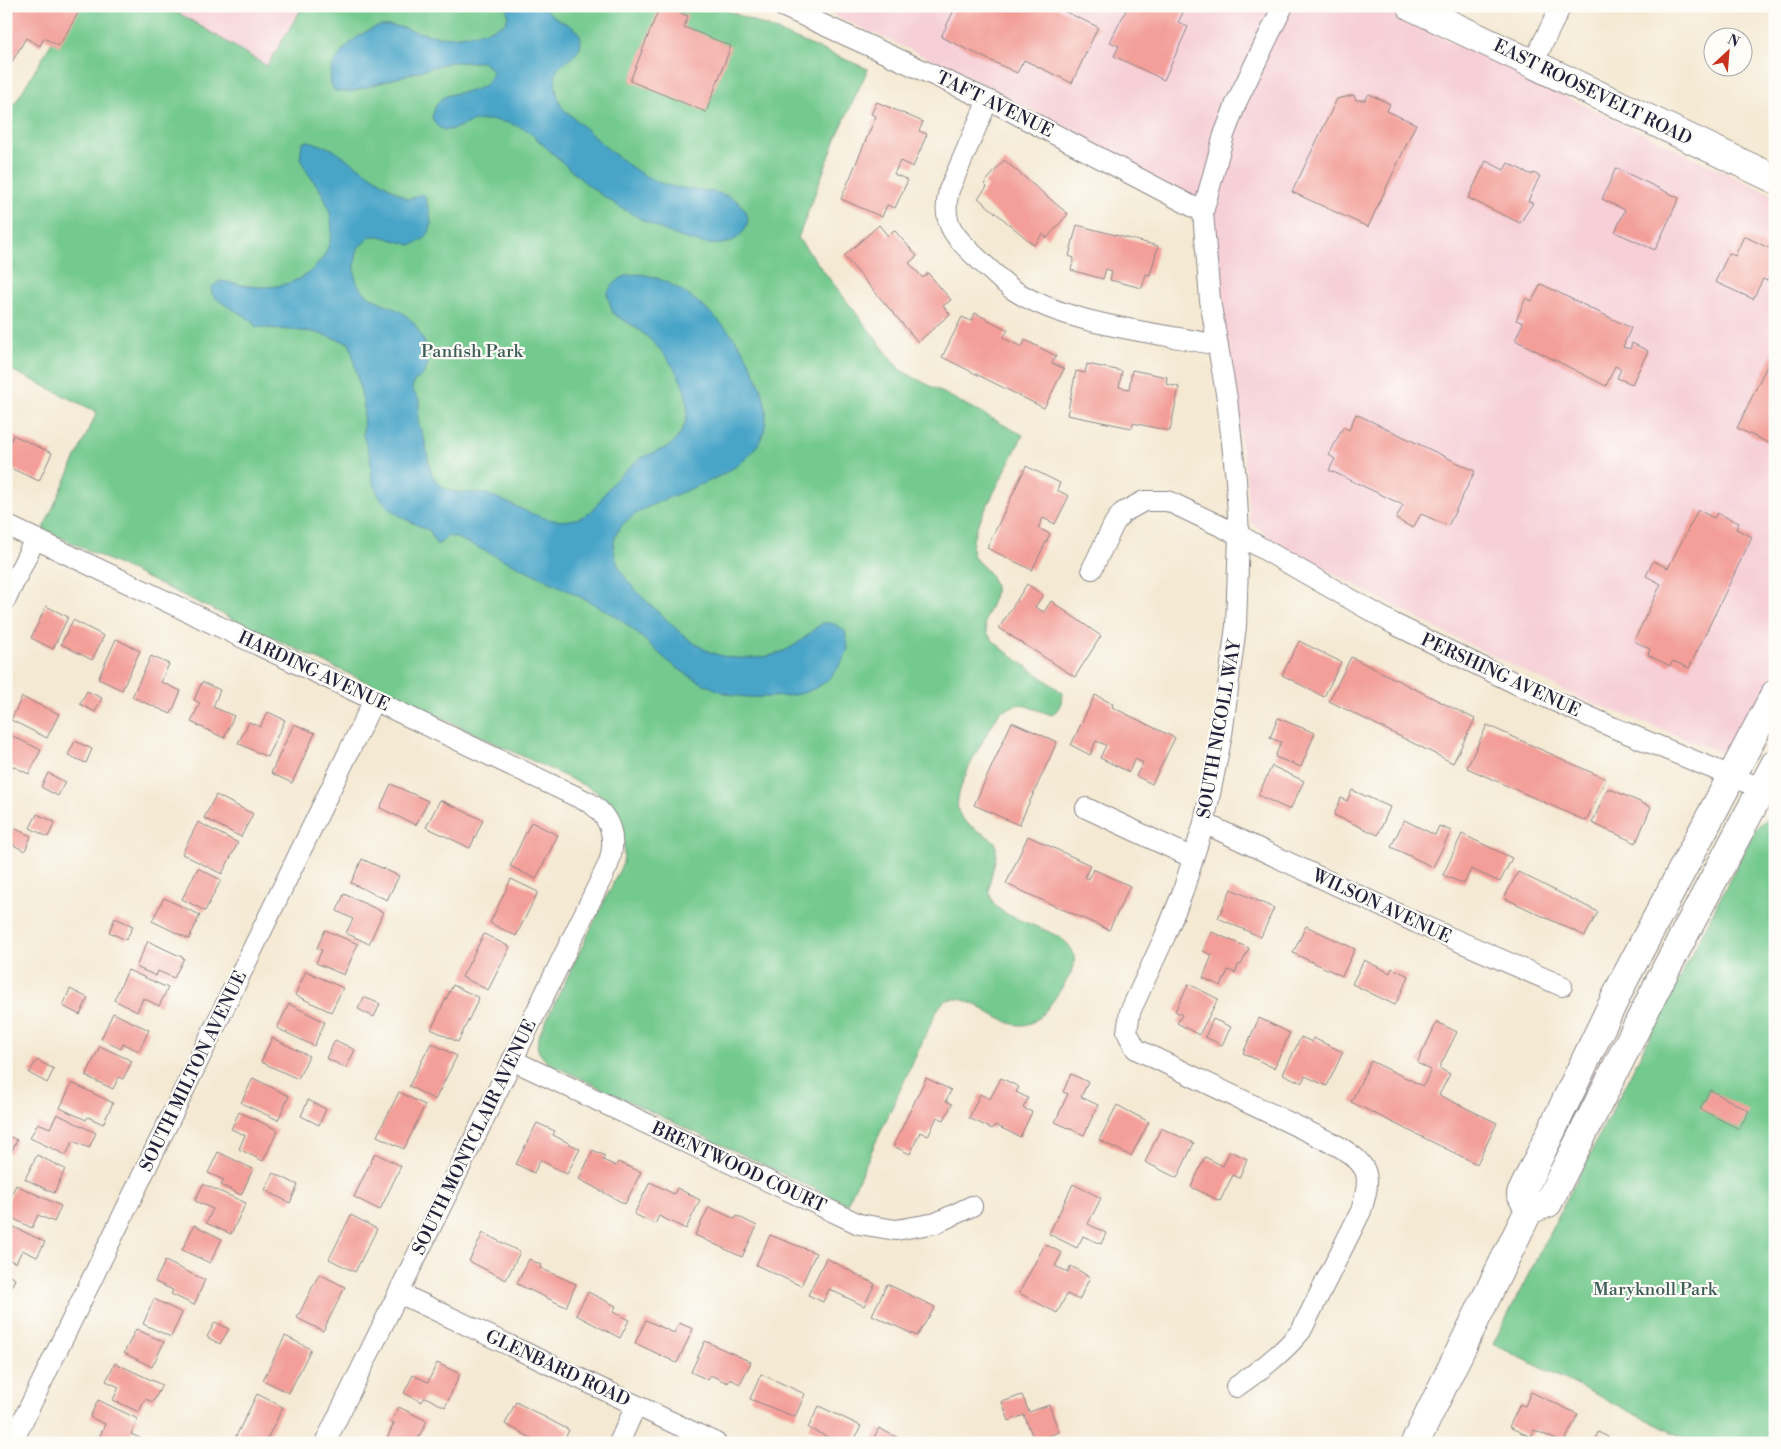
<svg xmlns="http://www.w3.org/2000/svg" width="1781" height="1449" font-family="'Libre Bodoni',serif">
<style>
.built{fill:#f6cfd7}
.green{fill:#73c98e;stroke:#4a7664}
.water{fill:#4aa5c8;stroke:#366482}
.building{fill:#f39e98}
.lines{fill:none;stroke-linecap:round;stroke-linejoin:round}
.minor-casing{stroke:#8b8687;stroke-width:22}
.primary-casing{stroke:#8b8687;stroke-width:30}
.minor{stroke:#fff;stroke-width:20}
.primary{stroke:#fff;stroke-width:28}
.labels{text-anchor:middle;stroke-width:4.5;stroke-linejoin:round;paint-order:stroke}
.street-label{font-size:18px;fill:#22223b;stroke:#fdfcf7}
.park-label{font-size:18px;fill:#3e5c58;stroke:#fdfcf7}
</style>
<rect width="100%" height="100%" fill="#fdfcf7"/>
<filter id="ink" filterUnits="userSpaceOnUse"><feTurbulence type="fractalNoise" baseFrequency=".02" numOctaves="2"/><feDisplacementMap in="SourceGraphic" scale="10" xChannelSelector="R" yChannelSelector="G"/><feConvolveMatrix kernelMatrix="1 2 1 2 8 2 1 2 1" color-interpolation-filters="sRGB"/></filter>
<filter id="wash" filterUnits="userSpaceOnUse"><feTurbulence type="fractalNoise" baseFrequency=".0096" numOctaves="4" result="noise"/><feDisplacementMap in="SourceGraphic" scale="20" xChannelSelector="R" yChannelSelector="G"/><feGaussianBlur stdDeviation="1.12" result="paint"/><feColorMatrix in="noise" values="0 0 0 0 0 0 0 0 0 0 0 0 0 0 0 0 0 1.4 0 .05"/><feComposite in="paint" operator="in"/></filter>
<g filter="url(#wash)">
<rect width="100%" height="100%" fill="#f4e9d3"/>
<path class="built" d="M167 6H303L267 66Z
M813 6H1375L1775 196V670L1733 757 1578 697 1442 631 1278 544 1250 521 1246 476 1216 273 1213 212 1080 134 940 63Z"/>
<path class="green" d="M74 6H167L267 66 303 6H717L868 69 837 136 798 238 900 370 1023 435 977 526C963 568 984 556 994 583 1000 600 981 613 986 630 990 646 1047 678 1062 693 1062 703 1060 708 1052 715L1020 704 1000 711C989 731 949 793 959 813 965 827 984 832 995 842 1001 862 982 883 993 902 1008 929 1101 928 1067 980 1058 993 1049 1009 1037 1019 1010 1043 972 987 945 1001 939 1005 936 1013 933 1019L847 1204 550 1064C537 1053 534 1047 541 1031L623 863C627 833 619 809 594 790L43 529 97 412 6 367V118Z
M1775 816V1443H1694L1493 1344 1755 830 1761 823Z"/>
<path class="water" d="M507 6C514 6 536 4 541 6 546 9 551 15 556 18 567 25 585 29 580 46 573 67 549 57 557 93 559 101 560 107 567 112 594 136 629 172 663 184 689 193 732 185 746 212 750 219 747 227 742 233 714 269 621 209 593 189 570 171 550 150 528 131 512 122 490 117 471 122 464 124 453 131 445 130 437 128 435 124 432 117 434 112 435 106 438 102 450 86 487 100 493 71L483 62H450L350 92 335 91C316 68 359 29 381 26 397 24 411 31 426 34 450 40 484 35 505 23L508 17Z
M309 141 332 149 407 199 413 198 420 194 425 196C431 219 439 236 411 245L380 236H371L358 248C355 260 352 276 359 286 375 309 404 301 419 332 424 342 429 348 428 360 427 371 423 377 414 381L412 389 420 401C419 407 418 414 418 420 419 428 423 434 425 442 429 456 427 473 439 484 452 497 469 490 486 494 516 503 546 529 579 518 595 513 600 499 610 486 618 477 628 468 637 461 649 452 665 451 674 442 709 403 668 351 635 327 628 322 620 319 613 313L607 294C634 240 714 311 735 339 748 355 765 391 766 411 773 503 583 485 618 565 628 587 651 605 668 621 686 639 709 657 736 658 762 659 782 656 803 639 810 633 815 628 823 623 833 622 838 626 845 631L848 649C836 678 818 693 786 696 767 697 747 699 729 694 706 687 678 671 660 654 643 639 627 622 607 611 559 585 507 561 457 538L448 536 439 544H436L430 531 403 518 389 508 378 495 372 479 370 456 363 435 364 406 351 348 349 343 314 332 256 327C246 311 224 309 212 294L211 288 220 281C235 283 251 288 266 287 315 285 347 244 324 197 315 178 294 165 303 142Z"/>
<g id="blocks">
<path class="building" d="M6 6H82L59 46 44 38 40 46 26 38 6 72Z
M660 6 688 16 684 27 731 46 706 112 630 81Z
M956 6H1053L1098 27 1072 83 1024 60 1017 73 941 37Z
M1128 6H1168L1183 13 1178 22 1188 27 1164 80 1114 56 1119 46 1110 42Z
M1369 94 1390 104 1387 111 1416 124 1368 227 1292 192 1337 99 1354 95 1356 100H1365Z
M877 102 923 122 919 131 927 134 913 167 900 161 894 174 908 180 895 208 887 205 882 217 841 199 876 116 871 114Z
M1004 160 1068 214 1047 238 1043 234 1034 245 978 198 987 187 984 184Z
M1486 161 1504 170 1508 163 1532 175 1533 173 1540 176 1528 201 1533 203 1520 223 1468 198Z
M1616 168 1679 198 1655 250 1615 232 1625 210 1602 199Z
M879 225 888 236 894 230 917 256 909 263 923 278 928 273 951 300 943 306 950 314 918 342 844 256Z
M1077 225 1158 246 1150 275 1146 274 1142 288 1110 280 1112 271 1106 269 1103 279 1071 270 1074 258 1069 256Z
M1744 236 1775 251V266L1767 281 1763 279 1753 299 1715 282 1729 253 1735 256Z
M1541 284 1631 328 1623 347 1630 349 1632 343 1648 351 1632 384 1617 378 1621 369 1615 366 1606 386 1515 340 1523 323 1516 320 1526 298 1532 301Z
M975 313 1008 330 1003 338 1022 347 1025 340 1056 356 1052 363 1064 369 1044 408 942 357 962 317 971 321Z
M1775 349V446L1737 428Z
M1087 364 1122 371 1119 387 1129 389 1132 370 1167 377 1166 384 1179 387 1170 431 1133 423 1132 428 1067 415 1076 371 1085 373Z
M1356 414 1475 471 1448 526 1421 514 1413 528 1396 519 1403 505 1329 470 1335 459 1329 455 1343 427 1349 430Z
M13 435 52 453 39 481 6 466V441L10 443Z
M1026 466 1060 483 1057 490 1069 496 1055 524 1043 518 1038 528 1050 534 1032 570 987 548Z
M1698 510 1714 518 1717 513 1739 523 1736 529 1752 537 1689 668 1673 661 1670 666 1648 655 1650 649 1634 641 1661 584 1646 576 1653 561 1668 568Z
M1027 584 1043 595 1035 607 1044 612 1051 601 1101 636 1075 677 999 628Z
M46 606 68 617 53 649 31 638Z
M73 620 104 636 92 660 61 644Z
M116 639 140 651 122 690 98 679Z
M1299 641 1341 662 1324 697 1282 675Z
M151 656 169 664 161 682 181 691 171 714 132 697Z
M1351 657 1475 719 1453 763 1329 701Z
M202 682 220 690 213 707 234 716 224 738 191 722 200 703 194 700Z
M87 691 102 698 95 712 80 704Z
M1095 695 1113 704 1112 707 1175 738 1152 784 1136 776 1143 763 1135 759 1129 772 1100 758 1106 745 1096 741 1090 755 1071 745Z
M22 697 59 714 47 738 11 720Z
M268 712 285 720 267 757 238 743 249 722 260 727Z
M1278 718 1315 733 1301 767 1275 757 1281 742 1270 738Z
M1012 722 1057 742 1019 825 974 805Z
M294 724 315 733 292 783 271 773Z
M1487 725 1606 779 1586 821 1467 768Z
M6 733 41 750 29 774 6 763Z
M75 741 92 749 86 763 68 755Z
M1272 766 1304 781 1290 810 1258 795Z
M48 773 65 782 58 796 41 787Z
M391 784 428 801 416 825 380 808Z
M1608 788 1651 807 1636 843 1592 823Z
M1352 790 1390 807 1378 835 1334 815 1341 798 1347 801Z
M216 795 253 814 241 837 204 818Z
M440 800 483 820 470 848 426 827Z
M37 814 55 822 48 837 30 828Z
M1404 820 1435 835 1439 826 1451 831 1433 867 1391 847Z
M198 822 238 843 222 874 182 854Z
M531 822 558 835 536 879 510 866Z
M14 828 31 836 25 851 7 842Z
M1462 834 1512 858 1500 882 1471 869 1464 884 1443 875Z
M1028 836 1090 865 1085 877 1089 879 1093 869 1130 886 1109 930 1006 884Z
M362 859 399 876 387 900 351 883Z
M198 868 221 880 205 911 182 899Z
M1518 872 1598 912 1585 936 1504 898Z
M511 879 538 892 516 936 490 923Z
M1231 889 1274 908 1261 937 1218 918Z
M344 894 383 912 369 944 346 933 353 919 337 911Z
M164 898 200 915 189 939 152 921Z
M115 918 133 926 126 940 109 932Z
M1306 926 1355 949 1342 976 1293 953Z
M325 930 358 944 344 975 316 963 322 950 317 948Z
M1212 932 1249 948 1241 965 1239 964 1235 973 1228 970 1221 986 1203 978 1212 955 1203 951Z
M484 934 510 947 488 990 462 977Z
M148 941 184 958 174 978 158 971 156 976 136 967Z
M1364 960 1390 973 1392 968 1409 976 1395 1005 1352 984Z
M128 970 168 988 159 1006 143 998 137 1012 114 1000Z
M306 971 343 988 331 1012 295 995Z
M1189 984 1218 999 1199 1035 1177 1023 1182 1015 1175 1011Z
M453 985 479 998 458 1042 431 1029Z
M70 989 88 998 80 1015 63 1006Z
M364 997 380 1004 374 1017 358 1009Z
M289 1004 325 1022 314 1046 277 1028Z
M113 1013 149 1030 139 1051 123 1044 121 1049 101 1039Z
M1259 1018 1290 1033 1274 1068 1243 1053Z
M1213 1019 1231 1027 1222 1045 1205 1037Z
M1437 1022 1457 1032 1439 1068 1450 1074 1439 1095 1497 1123 1477 1164 1351 1102 1371 1061 1423 1086 1431 1070 1417 1063Z
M1301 1037 1312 1042 1313 1038 1343 1052 1327 1086 1305 1076 1302 1083 1283 1074Z
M272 1038 309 1056 298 1079 261 1062Z
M335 1040 355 1050 346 1068 326 1058Z
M431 1043 457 1056 435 1100 409 1086Z
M100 1046 132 1061 123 1079 119 1077 113 1089 86 1076Z
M37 1060 54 1069 47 1083 29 1073Z
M1071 1074 1088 1082 1081 1097 1098 1105 1084 1135 1055 1122 1068 1094 1063 1092Z
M253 1078 289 1096 278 1120 241 1103Z
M926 1078 951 1090 946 1101 952 1104 944 1120 937 1117 928 1136 920 1132 910 1154 893 1146Z
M1001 1078 1019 1087 1016 1092 1028 1098 1023 1108 1032 1112 1020 1137 995 1125 992 1129 969 1118 980 1094 990 1099Z
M72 1083 113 1103 103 1124 88 1117 86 1120 60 1108Z
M1710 1090 1749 1111 1739 1129 1700 1109Z
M399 1092 425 1105 404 1149 377 1136Z
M308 1100 326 1109 319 1125 301 1116Z
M1117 1105 1149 1122 1131 1156 1099 1140Z
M239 1112 278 1130 263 1161 239 1149 245 1135 231 1129Z
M57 1114 96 1133 89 1148 73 1141 66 1155 30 1138 38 1123 50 1128Z
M537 1123 555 1131 553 1135 580 1149 567 1174 540 1160 534 1173 516 1164Z
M1161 1128 1194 1143 1177 1178 1145 1162Z
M6 1135 17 1140 10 1154 6 1152Z
M593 1150 605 1156 603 1160 616 1166 618 1162 641 1172 625 1204 579 1179Z
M1230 1151 1247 1159 1239 1178 1233 1175 1220 1201 1191 1187 1205 1157 1223 1166Z
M218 1152 253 1169 241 1195 221 1185 224 1180 208 1173Z
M375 1153 401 1166 380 1210 354 1197Z
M37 1155 65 1169 54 1193 25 1179Z
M274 1173 298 1185 290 1203 265 1190Z
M650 1182 674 1194 677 1188 700 1200 686 1229 659 1216 655 1224 634 1214Z
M203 1184 246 1203 231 1234 206 1223 213 1209 195 1201Z
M1073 1184 1101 1198 1088 1224 1106 1233 1101 1244 1083 1236 1077 1248 1049 1234Z
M16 1185 61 1206 54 1222 38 1215 32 1228 6 1215V1205Z
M709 1207 735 1219 737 1216 757 1226 742 1257 695 1235Z
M351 1215 377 1229 355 1272 329 1259Z
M6 1223 45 1242 37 1257 22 1250 16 1263 6 1258Z
M194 1225 222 1239 210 1263 182 1250Z
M483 1233 520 1252 506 1280 469 1261Z
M770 1235 816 1253 801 1286 756 1265Z
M1045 1244 1062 1253 1055 1266 1068 1272 1071 1266 1090 1277 1079 1300 1067 1294 1057 1313 1019 1293Z
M826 1258 875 1284 864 1306 829 1289 823 1302 808 1295Z
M529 1259 541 1265 540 1268 576 1284 566 1307 517 1284Z
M165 1261 205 1280 194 1305 171 1294 173 1290 155 1282Z
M6 1274 15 1279 6 1298Z
M319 1274 345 1287 323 1331 297 1318Z
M887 1284 935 1307 917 1336 872 1315Z
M588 1292 616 1306 613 1312 629 1320 620 1338 576 1315Z
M154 1299 182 1313 171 1337 143 1324Z
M646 1320 674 1333 679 1323 693 1329 677 1363 635 1343Z
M215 1322 229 1329 220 1344 207 1337Z
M136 1329 164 1342 152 1367 124 1353Z
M285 1336 311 1349 289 1393 263 1380Z
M705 1341 751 1362 740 1384 730 1379 728 1383 710 1375 708 1380 691 1372Z
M115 1363 162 1385 153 1402 145 1399 139 1412 113 1400 119 1387 106 1381Z
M437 1363 460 1374 445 1407 425 1397 422 1402 404 1393 413 1375 428 1382Z
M761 1374 805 1394 795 1417 750 1399Z
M1531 1392 1578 1414 1564 1443 1534 1430 1531 1437 1509 1427 1520 1404 1525 1406Z
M257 1394 283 1407 265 1443H244L235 1438Z
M1022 1395 1029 1412 1049 1405 1059 1432 1035 1442 1024 1415 1009 1421 1002 1402Z
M98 1400 138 1419 131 1434 144 1440 142 1443H110L99 1438 105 1424 90 1417Z
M516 1402 569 1430 563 1443H541L505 1424Z
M819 1406 861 1426 853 1443H841L808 1428Z
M399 1407 427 1421 416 1443H385L394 1423 391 1422Z
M879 1428 907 1443H871Z
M1598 1432 1620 1443H1594Z"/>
</g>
</g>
<g filter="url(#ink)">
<use href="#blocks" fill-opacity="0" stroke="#8b8687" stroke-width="1"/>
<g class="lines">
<defs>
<path id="minor" d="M782 6 1001 106 1203 212
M1533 63 1561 6
M988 100 949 190C941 222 953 235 975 256 987 267 999 279 1012 289 1066 325 1154 332 1218 345
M6 525 590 803C612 818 617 840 608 865L325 1443
M1092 569 1114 524 1122 513 1144 501H1168L1239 535 1394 624 1523 687 1612 727 1775 794
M6 599 35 539
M1086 808 1193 858
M1204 823 1417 923 1562 986
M512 1060 859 1224 896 1230 936 1223 972 1206
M399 1293 716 1443
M1236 1387C1260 1370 1282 1354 1301 1331L1361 1211C1372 1176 1370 1165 1338 1146L1136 1049 1127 1032 1130 1012 1165 936 1182 894 1204 823 1222 735 1236 626 1239 535 1236 479 1227 399 1210 300 1203 212 1224 135 1237 101 1283 6
M12 1443 374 700
M619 1443 636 1405"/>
<path id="primary" d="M1411 6 1775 179
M1529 1210 1521 1194 1624 980 1775 694
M1415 1443 1529 1210 1548 1203 1667 967 1775 764"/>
</defs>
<use href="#minor" class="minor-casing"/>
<use href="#primary" class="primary-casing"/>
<use href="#minor" class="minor"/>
<use href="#primary" class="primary"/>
</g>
</g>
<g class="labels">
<g class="street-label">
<text transform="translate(1593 92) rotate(26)" y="6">EAST ROOSEVELT ROAD</text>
<text transform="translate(995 104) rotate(26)" y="6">TAFT AVENUE</text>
<text transform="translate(314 671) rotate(25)" y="6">HARDING AVENUE</text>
<text transform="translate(1501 675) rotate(25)" y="6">PERSHING AVENUE</text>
<text transform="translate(1219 729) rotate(-80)" y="6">SOUTH NICOLL WAY</text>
<text transform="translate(1382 906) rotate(25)" y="6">WILSON AVENUE</text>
<text transform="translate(193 1071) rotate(-64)" y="6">SOUTH MILTON AVENUE</text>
<text transform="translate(474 1137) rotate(-64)" y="6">SOUTH MONTCLAIR AVENUE</text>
<text transform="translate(739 1167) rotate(25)" y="6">BRENTWOOD COURT</text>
<text transform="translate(558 1368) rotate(25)" y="6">GLENBARD ROAD</text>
</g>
<g class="park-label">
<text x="472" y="357">Panfish Park</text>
<text x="1655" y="1295">Maryknoll Park</text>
</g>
</g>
<rect width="1781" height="1449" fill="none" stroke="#fdfcf7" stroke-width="25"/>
<g transform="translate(1728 52) rotate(26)"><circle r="24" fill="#fdfcf7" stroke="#a5a5ac"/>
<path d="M0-4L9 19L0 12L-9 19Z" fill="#c8321e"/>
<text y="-8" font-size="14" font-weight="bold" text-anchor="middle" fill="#22223b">N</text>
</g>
</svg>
